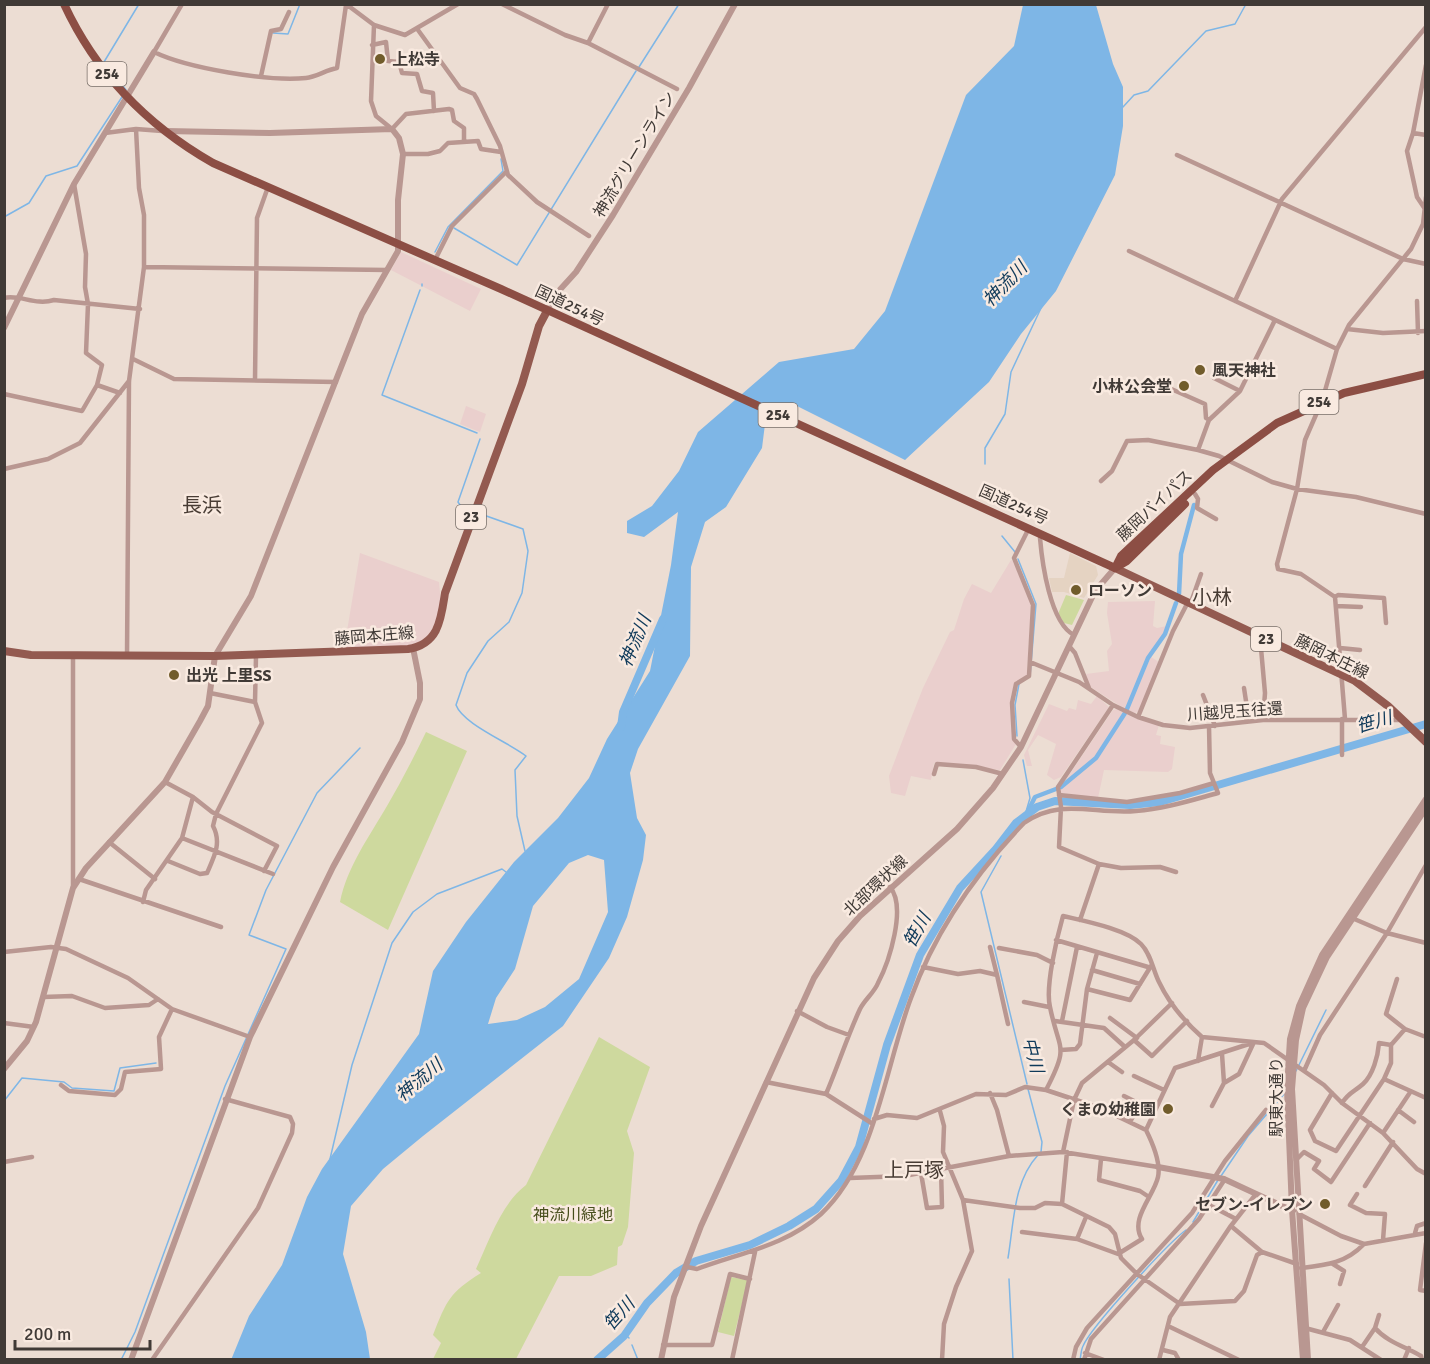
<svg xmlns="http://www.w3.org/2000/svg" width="1430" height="1364" font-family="Signika,'Noto Sans JP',sans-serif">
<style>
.commercial{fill:#e5d3c2}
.industrial{fill:#eacfcd}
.green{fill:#ced99e}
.water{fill:#7eb6e6;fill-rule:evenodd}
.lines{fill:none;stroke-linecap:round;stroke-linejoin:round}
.stream{stroke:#7eb6e6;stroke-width:1.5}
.canal{stroke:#7eb6e6;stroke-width:4.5}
.river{stroke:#7eb6e6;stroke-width:8}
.minor{stroke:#b99791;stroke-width:4.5}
.tertiary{stroke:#b99791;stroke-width:6}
.primary{stroke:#935a50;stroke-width:8}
.trunk{stroke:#8c4e44;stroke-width:8}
.poi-dot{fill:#715c2b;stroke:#f9eae0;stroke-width:2}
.labels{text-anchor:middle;stroke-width:5;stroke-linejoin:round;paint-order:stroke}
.shield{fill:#f9eae0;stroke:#786f69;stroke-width:1.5}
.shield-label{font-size:15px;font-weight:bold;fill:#403a36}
.poi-label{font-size:16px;font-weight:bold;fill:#403a36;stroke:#f9eae0;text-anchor:start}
.street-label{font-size:16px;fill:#403a36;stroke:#f9eae0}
.park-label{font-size:16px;fill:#474e1c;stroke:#f9eae0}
.water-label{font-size:18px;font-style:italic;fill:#0f3a5a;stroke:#f9eae0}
.quarter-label{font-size:20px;fill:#483c34;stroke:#f9eae0}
</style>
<rect width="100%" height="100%" fill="#ecddd3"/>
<path class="commercial" d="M1070 553 1096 566 1098 575 1084 598 1064 592H1052L1049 578H1064Z"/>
<path class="industrial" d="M401 252 481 289 470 311 391 270Z
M466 406 486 414 480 432 460 424Z
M360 553 439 582 441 604 438 618 430 633 422 641 411 646 344 649Z
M1011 560 1015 562 1031 602 1027 675 1014 685 1011 696 1012 735 1016 744 1000 770 934 763 931 780 911 776 905 796 891 793 889 776 908 726 923 688 950 632 954 630 964 599 972 584 991 593Z
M1155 601 1153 626 1157 628 1167 626 1158 645 1146 658 1125 709 1089 686 1086 674 1109 671 1107 651 1112 644 1107 613 1108 602Z
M1151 657 1159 662 1138 712 1135 713 1127 710Z
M1097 696 1109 707 1061 777 1054 780 1047 775 1056 744 1038 735 1028 750 1032 766H1027L1024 755 1049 704 1067 711 1069 708 1076 710 1078 700 1091 704Z
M1117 709 1124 713 1095 758 1063 784 1113 710Z
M1126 713 1159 725 1156 735 1161 736 1160 744 1175 747 1172 769 1168 772 1104 770 1098 798 1061 793 1060 788 1096 759Z"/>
<path class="green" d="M1066 595 1084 600 1072 625 1064 623 1058 614Z
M426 732 467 751 388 930 340 902C347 867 369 837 387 806 401 782 414 757 426 732Z
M599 1037 650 1067 627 1131 634 1153 628 1227 622 1245 618 1247 617 1265 591 1276H559L516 1359H433L441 1343 433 1335C447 1300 449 1293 481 1273L476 1269C489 1241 501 1204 526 1185Z
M731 1277 748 1280 734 1336 718 1332Z"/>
<path class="water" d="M1023 5H1096L1113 64 1123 87V126L1115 175 1056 291 1021 334 989 382 905 460 797 406 765 424 762 448 726 507 705 522 691 567 690 656 638 749 630 773 637 818 646 835 643 860 627 917 609 958 563 1026 423 1136 383 1169 351 1206 343 1254 366 1332 370 1359 231 1360 249 1316 282 1265 307 1197 322 1169 419 1034 433 971 466 922 514 862 558 818 589 778 607 739 650 671 671 565 678 512 644 537 627 533V521L652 506 679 471 698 432 779 362 854 349 885 311 966 95 1014 46ZM588 855 604 860 608 912 579 979 545 1007 517 1020 488 1024 496 998 515 969 533 906 569 863Z"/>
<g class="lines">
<path class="stream" d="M273 33 288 34 300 4
M639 67 679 4
M126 90 104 62 139 4
M1123 107 1134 95 1148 91 1206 31 1235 24 1246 4
M4 217 29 203 46 176 77 166 122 97
M454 228 517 265 636 71
M435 252 448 227 503 171 501 159
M422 286V284
M420 290 382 395 477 433
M985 464V448L1005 414 1011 372 1042 306
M470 511 462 508 458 502 480 439
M478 513 523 529 528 551 522 593 509 622 488 641 467 673 456 705C463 724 508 742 526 756L515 770 517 816 525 851
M1002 536 1015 552
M1018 559 1036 604 1030 676
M1017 736 1015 705 1019 684
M1023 760 1030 798 1025 815
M1001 856 981 892 1027 1084
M1296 1071 1326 1010
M1028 1089 1042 1142 1041 1152
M4 1101 22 1078 64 1082 72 1088 114 1091 120 1068 156 1063
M330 1159 352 1065 392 943 413 912 437 894 502 869 506 872
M1221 1176 1248 1136 1284 1094
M1193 1222 1218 1180
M1008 1258C1014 1223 1013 1182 1038 1155
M1009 1279 1013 1360
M625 1334 629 1338
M632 1345 638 1360
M121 1360 135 1332 225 1086 286 949 249 935 266 890 317 793 360 748
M1080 1360C1081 1355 1081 1350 1083 1346 1091 1327 1168 1243 1186 1230"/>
<path class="canal" d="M1179 594 1181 554 1194 505
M1127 709 1148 658 1165 634 1176 603
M1061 787 1096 758 1125 713
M1027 813 1035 797 1056 789"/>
<path class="river" d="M621 727 623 712 663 619
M597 1360 624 1336 647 1303 676 1273 696 1261 750 1245 789 1226 816 1209 841 1181 859 1147 887 1045 920 955 960 888 996 849 1016 823 1037 807 1055 801 1130 805 1160 802 1426 724"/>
<path class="minor" d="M182 4 154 52C187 68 269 82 306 78 316 77 326 70 337 68L346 5
M346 4 374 25 405 35 458 4
M502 4 565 35 588 43 677 89
M374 25 371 101 376 116 392 129 406 114 449 109 452 110 454 121 464 128V142
M418 30 460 88 474 94 477 99 500 146 508 175 537 202 589 236
M588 43 608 4
M372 45 386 42 388 61 399 62 402 73 417 74 422 91 433 93 434 111
M261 76 271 31 281 29 289 12
M105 133 136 129 162 131
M1413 133 1426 135
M403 154H428L440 151 448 143 478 141 481 149 501 152
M1177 155 1403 259 1426 264
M1425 209 1417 197 1407 151 1413 133 1426 65
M1129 251 1337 349
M437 256 452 226 506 172
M144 267 387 270
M4 298C20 294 35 306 54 300L140 309
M1235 301 1282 199 1426 27
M1417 301 1418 333
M1347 329 1383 333 1426 331
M133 359 174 379 336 382
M1214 378 1240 391
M255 380 257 218 268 187
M97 385 120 393
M1169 388 1205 404 1206 418 1209 420
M4 394 82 411 97 385 102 365 86 353 88 304 85 287 86 254 74 184
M1198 450 1209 420 1240 391 1275 320
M4 469 48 459 80 443 129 381
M1101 481 1112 471 1127 441 1148 440 1198 450 1219 456 1272 482 1297 489 1356 497 1426 514
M1195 494 1198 499 1197 508 1216 519
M1040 538C1042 562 1050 623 1074 635
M1335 597 1345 719
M1190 605 1201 574
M1336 606 1361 607
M1386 623 1384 598 1338 595 1335 597 1301 574 1278 569 1277 564 1297 489 1305 440 1322 401 1337 349 1349 325 1411 249 1423 224 1426 197
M1260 637 1265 693 1263 720
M1069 646 1075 653 1089 688
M1340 648 1360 650
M127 656 129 381 144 267V215L139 188 136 129
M1030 662 1079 682 1113 705 1138 717 1163 725 1190 728 1263 720H1403
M1244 688 1248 714 1246 721
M210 693 255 702
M1203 695 1215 726
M1113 705 1058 787 1061 807 1059 847 1099 864 1121 868 1160 867 1176 872
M1138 717 1173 631 1187 604
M1342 719V755
M1021 747 1014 739 1012 703 1016 684 1029 676 1033 605 1014 558 1027 532
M934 774 937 764 976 767 1003 774
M165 782 193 797 212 812 277 846 264 871
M1059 795 1127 802 1180 793 1214 783
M182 838 193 797
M109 842 155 879
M168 861 200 874 207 873C214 857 222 843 213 826L216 814 262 723 255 702 256 656
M79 879 221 927
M73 886V655
M143 902 146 890 182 838 273 874
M1352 918 1387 933 1426 943
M1080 920 1099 864
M1056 940 1148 967
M990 947 997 975
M999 948 1037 955 1053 963
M4 952 51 947 66 949 128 978 172 1009 250 1037
M923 967 958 974 980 971 997 975 1008 1024
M1092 970 1140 984
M1397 979 1386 1014 1405 1029
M1087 989 1130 1000 1151 966
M43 997 72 996 105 1008 149 1005 158 999
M1024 1002 1049 1007
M797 1011 827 1027 849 1035
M1110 1018 1137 1038
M1055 1021 1104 1028 1125 1047
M1062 1021 1077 947
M4 1023 34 1027
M1134 1040 1152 1056 1187 1021
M1061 1050 1076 1049 1080 1044 1087 989 1097 953
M1222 1054 1224 1083
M1198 1061 1202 1037
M1108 1062 1122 1072
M1304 1071 1320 1035 1387 933 1426 865
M1134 1076 1164 1090
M1384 1079 1426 1098
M766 1082 826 1094 873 1124
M61 1085 69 1091 115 1095 121 1089 125 1072 161 1069 159 1037 172 1009
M1046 1090C1070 1044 1059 1052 1050 1007 1045 987 1057 937 1063 916 1084 921 1126 929 1141 944 1151 954 1153 970 1159 982 1169 1003 1185 1022 1202 1037L1264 1043 1324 1085 1342 1103 1383 1133 1417 1169 1426 1174
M990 1093 997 1110 1009 1156
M1332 1093 1310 1130 1315 1141 1336 1151 1384 1079 1391 1063V1045L1405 1029 1426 1037
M826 1094C838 1066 847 1037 860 1009 865 999 874 993 878 983 889 962 907 907 890 887
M1124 1096 1140 1104 1130 1122
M1342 1103C1349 1092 1354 1092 1363 1084 1373 1075 1378 1056 1379 1043L1391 1045
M1212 1106 1224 1083 1239 1074 1254 1042
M1398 1110 1414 1122
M940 1111 944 1126 943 1152 963 1200 972 1251 956 1287 944 1324 942 1360
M874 1119 887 1115 917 1118 976 1094 1006 1095 1025 1087 1046 1090 1100 1108 1146 1130C1152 1142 1161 1163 1158 1177 1154 1196 1129 1219 1142 1239L1118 1254 1077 1239 1086 1217
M1146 1130 1175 1068 1252 1043
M1383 1133 1411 1091
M1063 1152 1074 1100 1082 1083 1134 1040 1172 1003
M1101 1159 1099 1180 1140 1191 1149 1197
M1296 1160 1304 1152 1319 1161 1314 1169 1331 1182 1370 1123
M4 1162 32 1157
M921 1173 927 1208 942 1207 941 1169
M850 1178 904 1176 1009 1156 1063 1152 1158 1167
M1365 1186 1393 1142
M1357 1194 1350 1205 1366 1213 1385 1214 1383 1240
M963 1200 1020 1208H1035L1045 1203 1062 1204 1109 1227 1115 1234 1121 1258 1137 1274 1180 1304 1235 1301 1244 1291 1257 1255 1262 1252 1297 1264
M1062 1204 1067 1152
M1209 1205 1236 1219
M1299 1214 1341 1236 1364 1244 1426 1233
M1231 1226 1262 1252
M1022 1232 1077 1239
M1415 1233 1417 1226 1426 1223
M1426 1243 1420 1290 1426 1291
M1333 1264 1344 1271 1340 1284
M687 1267 697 1269C739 1253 786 1246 821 1214 876 1163 885 1067 911 998 935 931 975 874 1024 823 1061 797 1095 815 1136 811 1164 809 1192 800 1218 793L1210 773 1209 726
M1301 1268C1327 1265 1346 1263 1364 1244
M1379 1315 1375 1328C1387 1342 1406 1347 1421 1356L1422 1360
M1168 1326 1239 1360
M1305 1328 1350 1340 1381 1360
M1323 1332 1338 1305
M663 1345H712L730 1274 750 1279
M1362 1347 1375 1328
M1163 1350 1175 1353 1179 1360
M1085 1353 1104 1360
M152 1360 258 1208 292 1133 293 1124 290 1117 225 1099
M732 1360 755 1252
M1073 1360 1076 1347 1087 1328 1192 1213 1225 1161 1266 1110
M1084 1360 1091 1339 1199 1219 1225 1179
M1159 1360 1170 1317 1230 1227 1256 1194
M1404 1360 1409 1348"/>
<path class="tertiary" d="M547 311 556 294 576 272 613 215 689 88 735 4
M4 328 74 184 154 52
M4 1069 27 1041 36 1022 73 888 86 868 165 782 200 721 208 706 215 656 251 596 362 314 398 251V200L403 154 399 138 392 129 270 133 166 131
M1158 1167 1224 1179 1293 1211
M131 1360 250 1037 333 867 402 742 420 699V683L413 648
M661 1360 674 1297 701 1226 814 978 838 941 860 916 957 829 993 788 1021 747 1095 591 1115 568
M1303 1360 1292 1210 1287 1089 1290 1039 1299 1006 1322 955 1426 799
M1308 1360 1292 1089 1296 1040 1303 1008 1327 957 1426 808"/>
<path class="primary" d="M1115 568 1355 681 1388 706 1426 742
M4 651 31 655 215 656 408 649C439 644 441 619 445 593L522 384 539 326 547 311"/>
<path class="trunk" d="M64 4C96 73 148 126 213 163L501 289 1115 568
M1115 568 1121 556 1213 470 1277 423 1344 393 1426 374
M1115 568 1127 561 1185 504"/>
</g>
<g class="poi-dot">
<circle cx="380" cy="59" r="6"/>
<circle cx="1200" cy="370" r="6"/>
<circle cx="1184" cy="386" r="6"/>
<circle cx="1076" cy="590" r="6"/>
<circle cx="174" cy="675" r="6"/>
<circle cx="1168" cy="1109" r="6"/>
<circle cx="1325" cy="1204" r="6"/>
</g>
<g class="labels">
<g class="shield">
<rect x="87.5" y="62" width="39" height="24" rx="4.5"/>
<rect x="1299.5" y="390" width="39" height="24" rx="4.5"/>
<rect x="758.5" y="403" width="39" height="24" rx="4.5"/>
<rect x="456" y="505" width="30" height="24" rx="4.5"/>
<rect x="1251" y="627" width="30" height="24" rx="4.5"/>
</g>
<g class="shield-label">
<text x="107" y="79">254</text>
<text x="1319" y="407">254</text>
<text x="778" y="420">254</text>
<text x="471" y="522">23</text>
<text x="1266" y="644">23</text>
</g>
<g class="poi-label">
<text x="392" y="65">上松寺</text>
<text x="1212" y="376">風天神社</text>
<text x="1172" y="392" text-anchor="end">小林公会堂</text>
<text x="1088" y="596">ローソン</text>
<text x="186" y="681">出光 上里SS</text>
<text x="1156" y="1115" text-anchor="end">くまの幼稚園</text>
<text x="1313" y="1210" text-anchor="end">セブン-イレブン</text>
</g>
<g class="street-label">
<text transform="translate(634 154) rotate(-59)" y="6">神流グリーンライン</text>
<text transform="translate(570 305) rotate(25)" y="6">国道254号</text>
<text transform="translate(1014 504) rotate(24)" y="6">国道254号</text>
<text transform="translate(1154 505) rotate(-43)" y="6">藤岡バイパス</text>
<text transform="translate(374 635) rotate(-5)" y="6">藤岡本庄線</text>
<text transform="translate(1332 656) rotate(26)" y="6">藤岡本庄線</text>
<text transform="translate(1235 711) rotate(-4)" y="6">川越児玉往還</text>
<text transform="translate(875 885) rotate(-43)" y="6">北部環状線</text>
<text transform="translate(1276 1097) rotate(-90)" y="6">駅東大通り</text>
</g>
<g class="park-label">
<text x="573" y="1220">神流川緑地</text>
</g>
<g class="water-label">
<text transform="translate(1005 284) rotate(-46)" y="6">神流川</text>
<text transform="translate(635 641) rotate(-67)" y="6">神流川</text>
<text transform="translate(1374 722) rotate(-16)" y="6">笹川</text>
<text transform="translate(917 930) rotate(-61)" y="6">笹川</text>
<text transform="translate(1033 1055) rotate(76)" y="6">中川</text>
<text transform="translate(419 1080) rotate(-40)" y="6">神流川</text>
<text transform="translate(619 1314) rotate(-48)" y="6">笹川</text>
</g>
<g class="quarter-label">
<text x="202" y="512">長浜</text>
<text x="1212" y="604">小林</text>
<text x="914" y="1177">上戸塚</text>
</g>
</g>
<rect width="1430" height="1364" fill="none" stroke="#403a36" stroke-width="12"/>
<path d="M15 1340v9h135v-9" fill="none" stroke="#403a36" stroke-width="3"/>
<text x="24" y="1340" font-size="18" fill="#403a36" stroke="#f9eae0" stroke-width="4.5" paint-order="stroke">200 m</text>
</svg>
